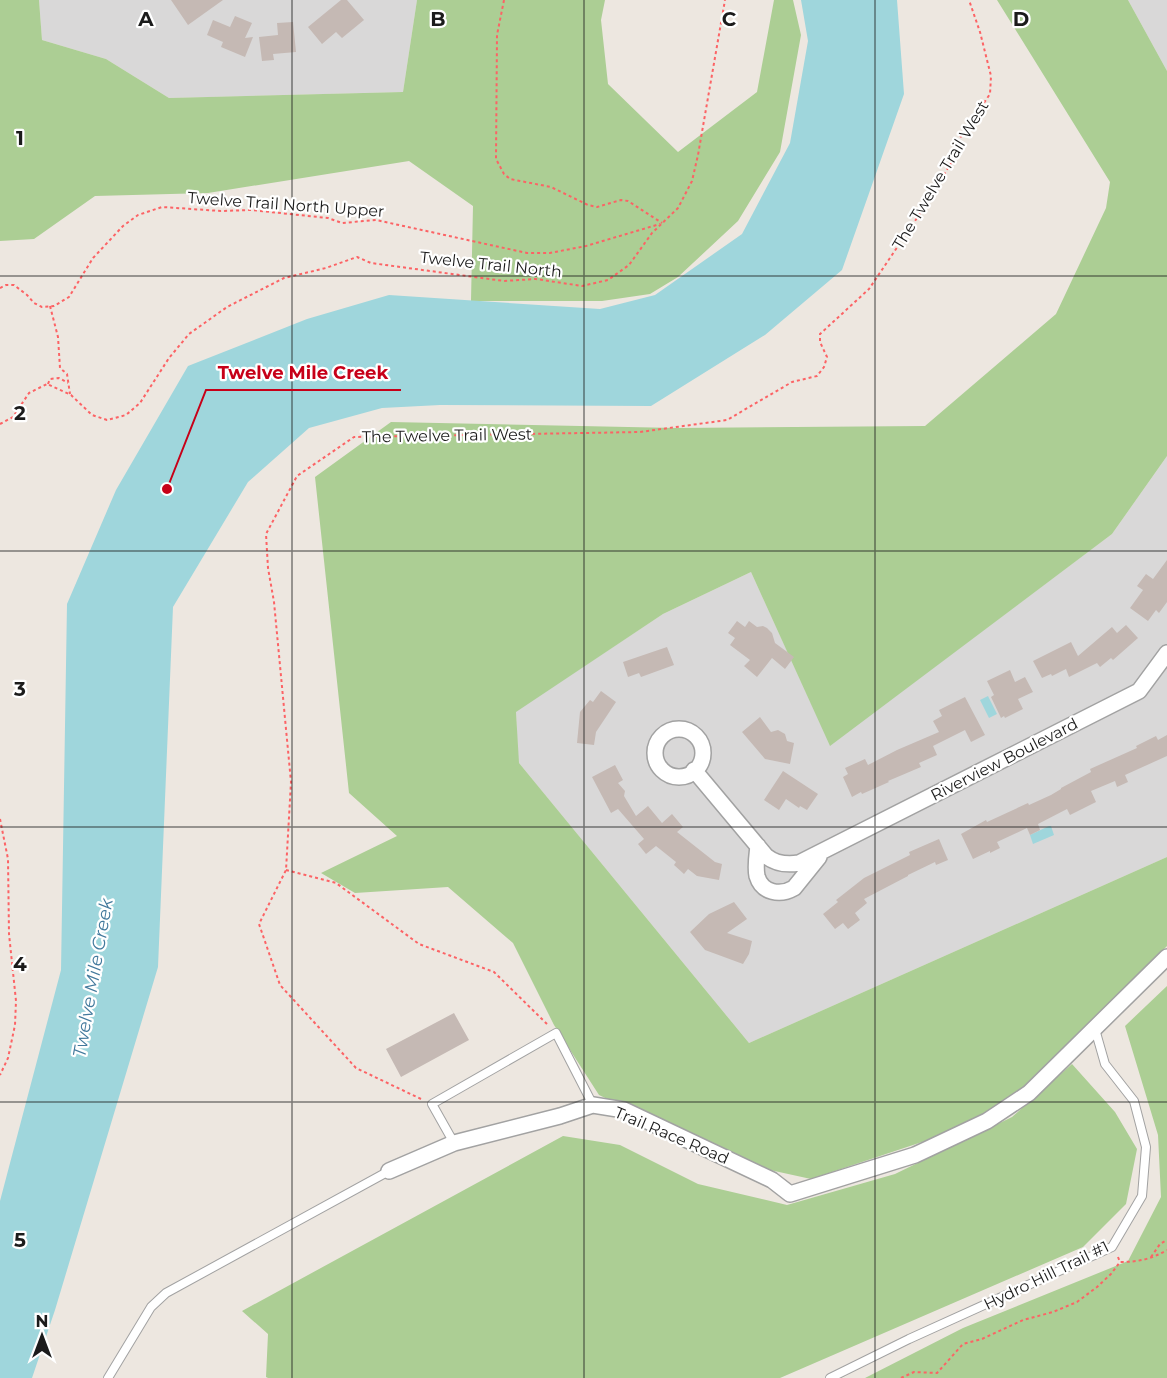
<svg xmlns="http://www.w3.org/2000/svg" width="1167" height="1378" font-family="Montserrat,sans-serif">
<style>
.residential{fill:#d9d8d8}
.forest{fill:#acce94}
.water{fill:#9fd6dc}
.building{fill:#c5b9b4}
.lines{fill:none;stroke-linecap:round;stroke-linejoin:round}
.service-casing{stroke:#a2a2a2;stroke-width:10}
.minor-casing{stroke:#a2a2a2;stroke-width:18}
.path{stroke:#fc6365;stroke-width:2;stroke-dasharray:3 3;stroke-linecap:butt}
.service{stroke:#fff;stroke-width:8}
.minor{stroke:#fff;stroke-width:15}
.grid{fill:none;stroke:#1b1b1b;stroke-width:1.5;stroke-opacity:0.55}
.labels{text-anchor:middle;stroke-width:4.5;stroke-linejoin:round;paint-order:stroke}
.street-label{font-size:16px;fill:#1b1b1b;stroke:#fff}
.water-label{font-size:18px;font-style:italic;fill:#42799c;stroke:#fff}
.grid-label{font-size:20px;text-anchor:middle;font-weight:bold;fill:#1b1b1b;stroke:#fff;stroke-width:4.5;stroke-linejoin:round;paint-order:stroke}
.leader{fill:none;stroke:#c70018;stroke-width:2}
.callout-dot{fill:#c70018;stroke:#fff;stroke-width:2}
.callout-label{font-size:18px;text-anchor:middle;font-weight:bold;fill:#c70018;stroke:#fff;stroke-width:4.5;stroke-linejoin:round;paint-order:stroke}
</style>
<rect width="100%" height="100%" fill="#ede7e0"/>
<path class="residential" d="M39 0H417L403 92 169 98 106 59 42 40Z
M1128 0H1167V71Z
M1167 456V857L749 1043 518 762 516 711 663 614 751 572 830 745 1112 534Z"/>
<path class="forest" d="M0 0H39L42 40 106 59 169 98 403 92 417 0H605L601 20 608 84 678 152 757 92 774 0H793L801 35 780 152 738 221 678 277 650 294 602 301H471L473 206 409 161 208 193 95 196 34 239 0 241Z
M997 0H1128L1167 71V456L1112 534 830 746 751 572 663 614 516 712 519 763 749 1043 1167 857V946L1028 1085 961 1129 811 1179 742 1164 599 1095 554 1025 513 943 448 887 355 893 321 873 397 836 349 793 315 477 391 422 676 428 925 426 1056 314 1106 208 1110 182Z
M1167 986V1378H865L963 1328 1128 1261 1161 1197 1158 1135 1125 1026Z
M1072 1064 1115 1112 1137 1149 1126 1204 1083 1247 780 1378H268L266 1377 268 1334 242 1311 563 1136 620 1145 698 1184 787 1205 895 1174 1012 1117Z"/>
<path class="water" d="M801 0H897L904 94 842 270 765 335 651 406 440 405 382 408 309 428 248 482 173 607 158 967 55 1310 32 1378H0V1201L61 970 67 604 116 490 188 366 307 319 389 295 600 309 655 295 742 234 790 143 808 41Z
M988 696 997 714 989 718 980 700Z
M1049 826H1051L1054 835 1033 844 1030 835Z"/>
<path class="building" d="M171 0H223L188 25Z
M341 0H347L364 20 342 38 336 32 322 44 308 27Z
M235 16 252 23 245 38 253 37 245 57 221 47 223 42 207 35 213 20 230 27Z
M293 22 296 52 273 54 274 60 262 61 259 37 278 35 277 23Z
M1167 560V602L1159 613 1156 610 1148 621 1130 608 1143 590 1137 586 1146 574 1153 579Z
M737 621 745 627 749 621 757 627 763 626 767 628 772 633 775 643 794 657 785 669 772 658 757 677 744 666 750 660 730 645 735 638 728 633Z
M1126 625 1138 638 1113 660 1111 658 1100 667 1097 663 1069 677 1066 669 1052 676 1051 674 1042 678 1033 661 1071 642 1078 656 1112 627 1117 633Z
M667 647 674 665 641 677 639 673 628 677 623 662Z
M1010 670 1015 682 1025 677 1033 692 1018 699 1023 709 1005 718 1004 716 1001 718 991 697 994 695 987 681Z
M601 691 616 702 596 732 594 745 577 743 580 712 590 700 593 702Z
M965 697 985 735 971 742 965 730 933 746 937 755 919 763 921 767 888 781 889 782 862 794 861 792 852 797 843 777 848 774 845 768 865 759 868 765 897 750 939 732 933 721 942 716 939 710Z
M760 717 771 732 778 730 785 734 787 741 794 743 790 764 765 759 742 732Z
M1167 735V756L1125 775 1128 782 1117 787 1115 781 1091 791 1096 802 1070 815 1067 809 1038 824 1040 830 1030 835 1027 828 997 842 1000 848 990 853V851L973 859 961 834 986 820 987 822 1028 803 1029 805 1051 795 1061 789V788L1091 772 1090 769 1137 748 1136 746 1156 736 1158 740Z
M615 765 623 780 618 783 625 791 624 796 636 816 648 806 662 823 672 814 683 827 677 832 715 862 722 864 719 880 697 876 688 869 684 874 674 865 676 862 656 846 646 854 638 844 644 839 618 809 611 813 592 777Z
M783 771 818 794 807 810 800 806 799 808 786 799 779 810 764 800Z
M939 839 948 860 936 865 935 862 908 875V876L864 899 867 903 855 913 860 920 848 929 843 923 835 929 823 914 838 902 836 900 864 878 910 855 909 852Z
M734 902 747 919 727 933 752 941 749 954 743 964 705 950 690 932 709 914Z
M454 1013 469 1040 401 1077 386 1049Z"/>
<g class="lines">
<defs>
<path id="service" d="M454 1143 432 1104 556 1033 593 1105
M108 1378 151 1307 166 1293 389 1171
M830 1378 909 1339 1112 1247 1142 1196 1146 1147 1134 1101 1105 1064 1095 1029"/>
<path id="minor" d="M655 753a24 24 0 1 1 48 0a24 24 0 1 1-48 0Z
M694 770 766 856C776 864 787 865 799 863L1139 691 1167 653
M758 846C757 855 755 867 757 876 762 893 780 896 794 888L819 857
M389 1171 454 1143 560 1116 593 1105 624 1110 772 1180 790 1194 915 1155 987 1121 1029 1093 1167 957"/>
</defs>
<use href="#service" class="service-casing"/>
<use href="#minor" class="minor-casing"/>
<path class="path" d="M504 0 497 35 496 159 504 174 510 179 551 187 588 205 597 207 621 200 628 201 662 223
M0 288 6 285H14L27 295 34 303 42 307 54 306 69 297 93 258 123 226 138 215 162 207 221 211 251 210 328 218 342 223 376 220 527 253H550L586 246 660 224
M50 306 58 337 60 368 67 374 70 394
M48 384 50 379 59 378 68 383
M0 424 13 417 29 393 47 384 71 395 92 415 107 420 126 415 140 403 169 358 189 334 227 307 284 278 326 268 357 257 371 263 504 281 536 279 582 286 608 280 629 265 652 233 678 208 692 181 698 155 725 0
M0 819 8 859 9 934 16 1001 15 1025 8 1058 0 1075
M286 870 336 883 419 944 494 972 547 1024
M421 1099 356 1068 280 985 259 924 286 870 291 782 274 602 268 568 266 534 297 476 354 437 640 432 727 420 792 382 817 376 824 367 827 357 820 342V334L869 289 919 215 953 160 955 145 990 94 991 76 980 32 969 0
M1118 1257 1120 1262C1138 1262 1152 1259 1167 1250
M1151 1257 1160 1244 1167 1240
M901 1378 914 1372 937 1373 963 1344 982 1339 1023 1320 1053 1312 1077 1302 1097 1287 1111 1274 1120 1262"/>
<use href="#service" class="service"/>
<use href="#minor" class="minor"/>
</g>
<path class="grid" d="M292 0V1378M584 0V1378M875 0V1378M0 276H1167M0 551H1167M0 827H1167M0 1102H1167"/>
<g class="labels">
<g class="street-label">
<text transform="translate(940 175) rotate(-59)" y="6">The Twelve Trail West</text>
<text transform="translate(286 204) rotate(4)" y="6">Twelve Trail North Upper</text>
<text transform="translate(491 264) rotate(6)" y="6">Twelve Trail North</text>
<text transform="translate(447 435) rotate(-1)" y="6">The Twelve Trail West</text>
<text transform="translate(1004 759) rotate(-27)" y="6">Riverview Boulevard</text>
<text transform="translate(672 1135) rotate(23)" y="6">Trail Race Road</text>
<text transform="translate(1046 1275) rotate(-26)" y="6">Hydro Hill Trail #1</text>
</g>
<g class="water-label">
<text transform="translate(93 978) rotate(-80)" y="6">Twelve Mile Creek</text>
</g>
</g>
<g class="grid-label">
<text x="146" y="26">A</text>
<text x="438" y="26">B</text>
<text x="729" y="26">C</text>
<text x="1021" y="26">D</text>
<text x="20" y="145">1</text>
<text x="20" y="420">2</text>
<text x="20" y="696">3</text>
<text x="20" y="971">4</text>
<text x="20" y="1247">5</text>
</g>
<path class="leader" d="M167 489L206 390H401"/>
<circle class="callout-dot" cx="167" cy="489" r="6"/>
<g class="callout-label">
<text x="303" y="379">Twelve Mile Creek</text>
</g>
<g transform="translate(42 1336)" stroke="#ffffff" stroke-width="4.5" paint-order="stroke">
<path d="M0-4.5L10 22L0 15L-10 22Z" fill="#1b1b1b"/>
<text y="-9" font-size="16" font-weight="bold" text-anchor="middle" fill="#1b1b1b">N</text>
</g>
</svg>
